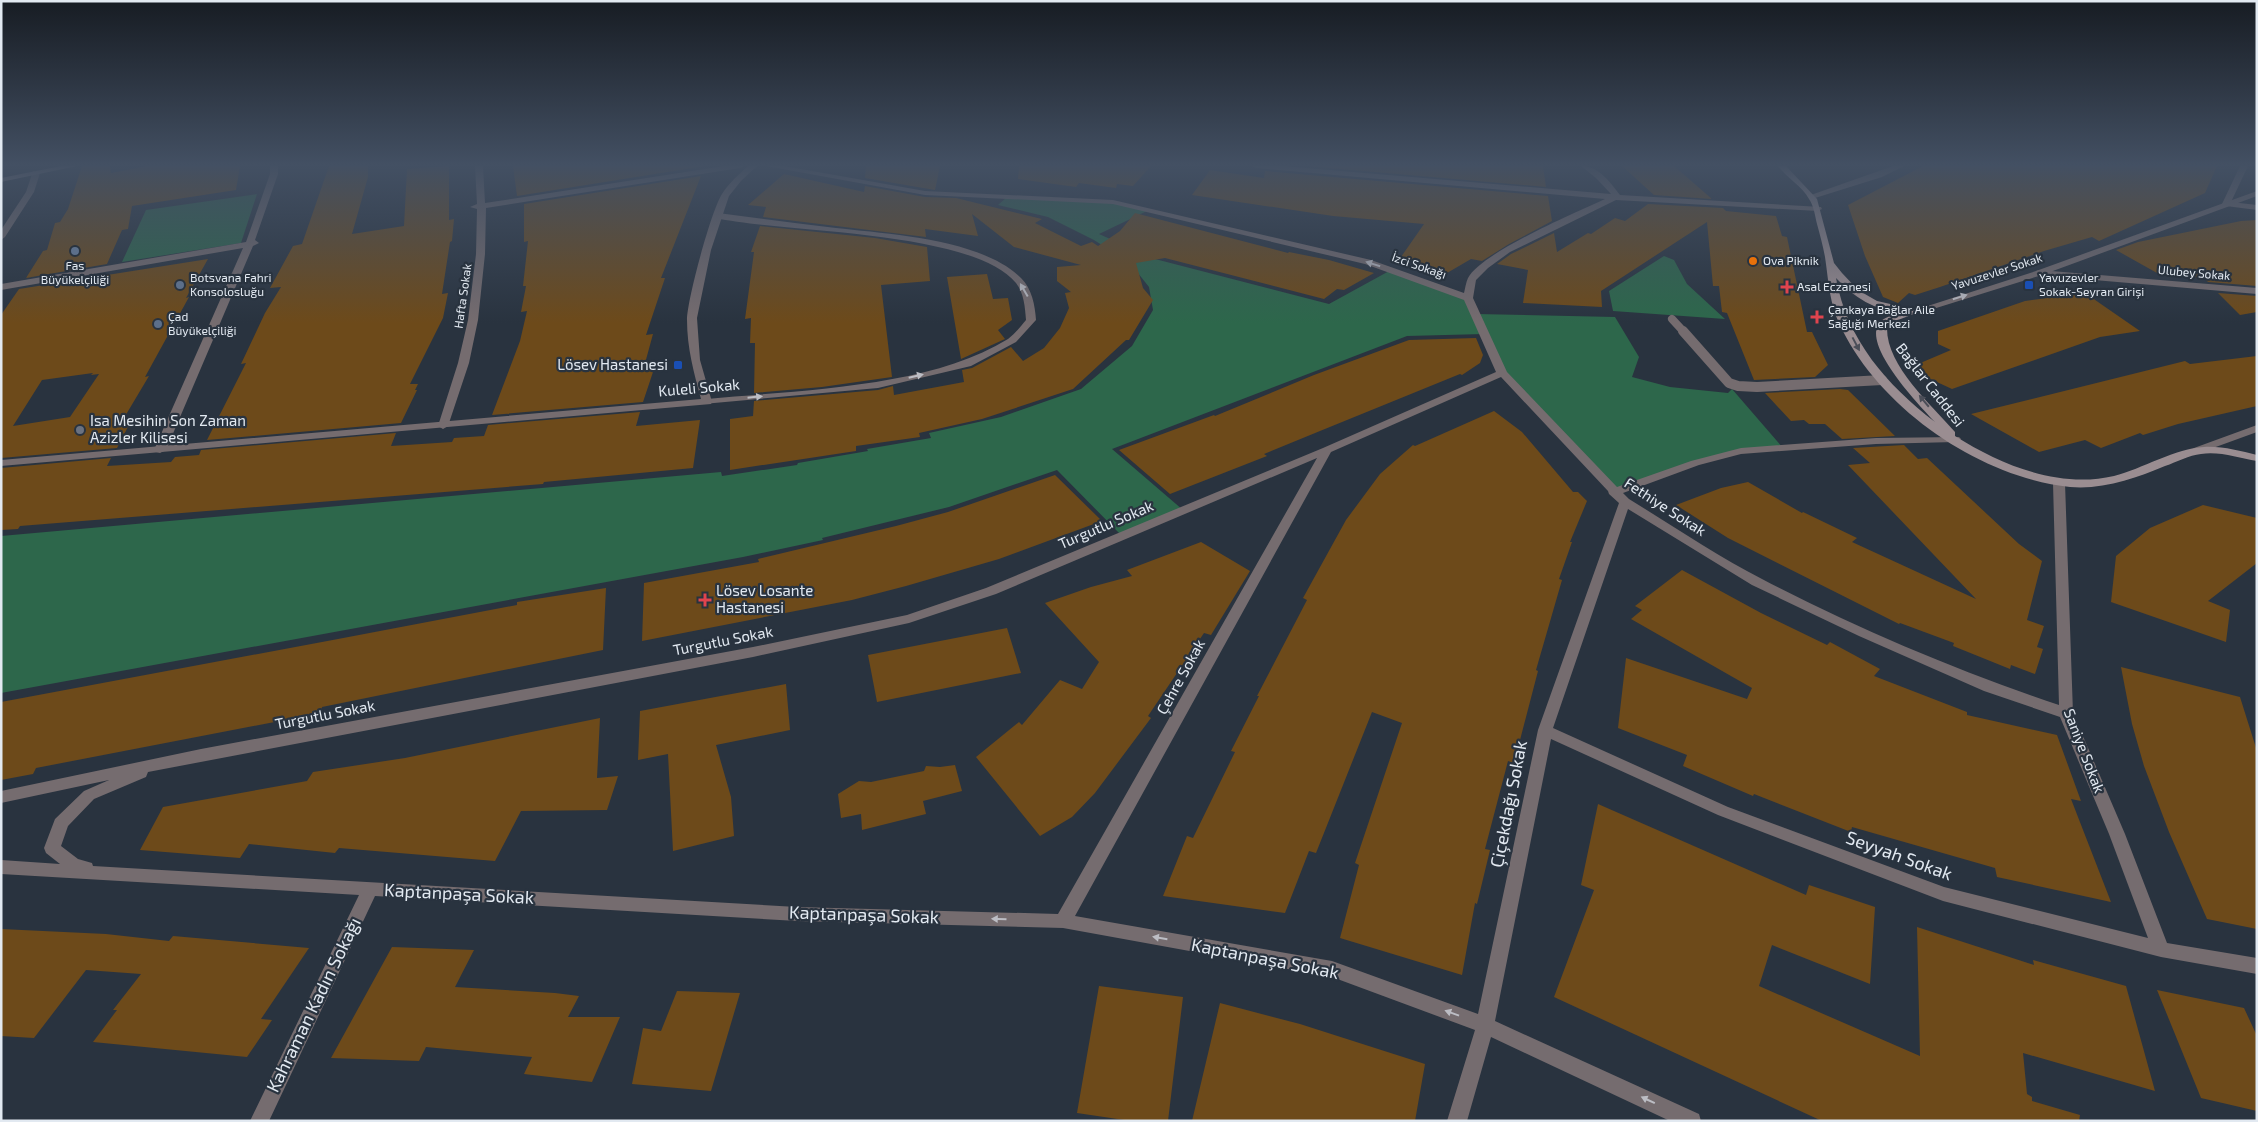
<svg xmlns="http://www.w3.org/2000/svg" width="2258" height="1122" font-family="'Exo 2',sans-serif">
<style>
.green{fill:#2d674b}
.building{fill:#6d4a1a;fill-rule:evenodd}
.lines{fill:none;stroke-linecap:round;stroke-linejoin:round}
.service-far1{stroke:#756c6f;stroke-width:8}
.service{stroke:#756c6f;stroke-width:10}
.minor{fill:#756c6f;fill-rule:evenodd}
.tertiary{fill:#756c6f;fill-rule:evenodd}
.secondary{fill:#9a8d91;fill-rule:evenodd}
.oneway{fill:#bcbdc4}
.oneway2{fill:#4b4e58}
.service-dot{fill:#5c6f8a;stroke:#29333f;stroke-width:2}
.food-dot{fill:#e8710a;stroke:#29333f;stroke-width:2}
.transit-dot{fill:#1a4fb4;stroke:#29333f;stroke-width:2}
.health-dot{fill:#e0444e;stroke:#29333f;stroke-width:2}
.worship-dot{fill:#6b7280;stroke:#29333f;stroke-width:2}
.labels{text-anchor:middle;stroke-width:4.5;stroke-linejoin:round;paint-order:stroke}
.far-poi-label{font-size:12px;fill:#e2e9f1;stroke:#29333f;text-anchor:start}
.far-street-label{font-size:12px;fill:#e2e9f1;stroke:#29333f}
.poi-label{font-size:15px;fill:#e2e9f1;stroke:#29333f;text-anchor:start}
.street-label{font-size:15px;fill:#e2e9f1;stroke:#29333f}
.near-street-label{font-size:18px;fill:#e2e9f1;stroke:#29333f}
</style>
<rect width="100%" height="100%" fill="#29333f"/>
<path class="green" d="M257 194 241 243 122 262 146 210Z
M1007 197 1113 202 1149 210 1099 234 1155 259 1329 304 1391 270 1468 298 1476 314 1615 317 1639 357 1632 377 1670 387 1728 393 1732 389 1783 448 1741 451 1613 492 1502 373 1484 334 1407 336 1112 449 1183 510 1122 536 1057 470 949 507 822 538 823 540 743 557 1 693V536L721 472 722 476 797 465 798 463 868 451 867 449 931 438 929 433 1001 417 1081 389 1132 346 1153 310 1149 287 1130 263 1094 240 1048 217 998 205Z
M1664 256 1674 260 1687 284 1725 319 1613 311 1609 291Z"/>
<path class="building" d="M82 166H110L111 173 147 166H240L236 190 132 206 128 229 122 230 107 264 26 278 43 251 47 250 55 223 60 222 68 209Z
M329 166H368V177L352 234 404 226 407 169 449 166V220L454 219 452 241 450 242 442 294 448 293 443 318 410 384H418L415 390H417L401 423 207 440 246 363 241 364 265 313 281 287 270 288 293 246 302 244Z
M513 166H705L517 196Z
M866 166H940L935 190 865 178Z
M1019 166H1151L1133 186 1117 184 1116 188 1079 183 1076 187 1018 179Z
M1306 166H1543L1546 187Z
M1622 166H1674L1712 199 1654 195Z
M1923 166H2217L2205 193 2099 241 2092 237 2044 251 1940 287 1915 295 1909 293 1898 303 1883 297 1865 256 1848 205Z
M1210 170 1264 178 1265 171 1548 196 1552 221 1509 244 1482 261 1471 259 1447 273 1401 257 1424 224 1333 216 1192 195Z
M784 174 864 192 865 186 925 197 956 198 1042 219 1035 223 1081 246 1092 242 1098 246 1120 231 1135 213 1288 253 1289 252 1329 260 1374 273 1344 290 1337 289 1324 299 1165 258 1136 263 1143 288 1153 300 1129 340H1126L1073 389 982 419 919 433 920 437 856 446V451L730 470V419L753 416 754 401 878 390 893 386 894 395 964 382 962 370 972 368 1011 347 1023 361 1044 348 1060 328 1069 308 1065 293 1071 292 1057 281V267L1081 265 1014 247 972 214 978 236 925 229 926 237 763 217 766 207 748 205Z
M701 176 661 278H665L646 335 653 334 644 367 655 366 643 402 492 415 520 341 527 311 521 312 526 286H523L528 241 524 242V204Z
M1648 204 1723 208 1726 211 1776 216 1782 236 1787 237 1807 332H1812L1828 365 1815 377 1754 380 1727 313 1722 312 1719 286H1713L1707 222 1601 291 1602 307 1523 303 1528 270 1497 264 1511 254 1554 233 1557 252 1588 233 1591 234 1615 218 1625 221Z
M2257 220V286L2208 282 2204 278 2157 273 2116 250 2138 242 2241 221Z
M760 226 875 238 927 247 930 281 881 285 892 377 822 387 754 393 755 343H750L751 318 745 319 754 252H751Z
M208 259 186 298 189 297 145 377 149 376 121 423 131 421 117 448 1 458V315L19 289ZM93 373 91 375 99 374 70 417 13 426 42 380Z
M987 274 993 299 1008 298 1012 320 998 330 1005 339 961 359 947 277Z
M2085 293 2140 331 2100 337 1952 389 1926 377 1918 364 1951 350 1938 344V331L2025 301Z
M2218 293 2257 296V312L2240 315Z
M1476 338 1483 355 1480 363 1462 375 1460 374 1320 431 1264 454 1267 456 1170 494 1119 450 1214 415 1215 416 1314 375 1409 340Z
M2257 356V406L2178 424 2143 435 2140 433 2101 448 2085 440 2039 452 1971 414 2185 361 2190 364Z
M1840 389 1848 390 1895 436 1842 439 1825 424H1809L1804 420 1791 421 1765 393Z
M1494 411 1522 432 1573 492H1578L1587 501 1570 542H1572L1559 579 1562 580 1536 670 1538 671 1514 763 1508 761 1485 849 1490 850 1477 904 1475 903 1462 975 1340 938 1359 865 1355 863 1402 723 1372 712 1316 853 1309 851 1285 913 1163 896 1187 836 1193 838 1235 752 1231 751 1259 696H1257L1307 600 1303 598 1346 520 1380 474 1413 445 1415 446Z
M640 412 636 426 700 420 693 468 544 482 543 484 20 526 18 529 1 530V468L111 458 107 466 171 462 175 457 199 455 201 450 396 433 391 446 452 442 454 438 484 436 488 425Z
M1904 445 1918 459 1927 458 2019 544 2042 561 2027 620 2044 626 2037 647 2043 649 2035 674 2011 665 2010 669 1953 646 1954 643 1900 623 1899 624 1728 538 1676 505 1721 488 1748 482 1802 513 1803 512 1857 538 1852 542 1976 599 1848 465 1870 463 1853 448Z
M1055 475 1102 521 999 559 906 586 852 600 642 641 644 583 759 562 758 559 896 526 948 512Z
M2203 505 2257 518V563L2208 601 2230 610 2226 642 2111 602 2116 556 2150 528Z
M1201 542 1250 571 1211 635 1204 633 1148 716 1151 718 1095 793 1072 817 1040 836 976 757 1019 722 1022 725 1060 680 1082 689 1099 662 1045 603 1091 587 1132 576 1127 570Z
M1682 570 1761 613 1827 645 1830 642 1880 669 1874 676 1967 712V715L2057 735 2081 801 2071 799 2111 902 1997 877 1995 868 1852 827 1851 832 1754 794 1753 796 1683 766 1687 755 1618 728 1626 658 1747 699 1752 688 1631 619 1642 610 1635 606Z
M606 588 603 650 322 707 321 713 36 768 33 774 1 780V702L338 639 517 605V602Z
M1007 628 1021 673 877 702 868 655Z
M2121 667 2240 697 2257 751V929L2207 919 2169 832 2144 766 2132 724Z
M786 684 790 730 716 745 731 797 734 836 673 851 668 754 638 760 640 711Z
M600 718 597 778 618 776 607 810 521 811 495 861 339 848 335 853 249 844 240 858 140 850 163 807 307 781 313 772 405 758Z
M955 765 962 791 923 801 926 814 862 830 861 814 841 818 838 794 859 781 871 782 924 771 926 766 940 767Z
M1598 804 1806 895 1809 885 1875 907 1870 984 1772 945 1759 986 1920 1056 1917 927 2034 965 2033 960 2126 986 2155 1091 2023 1053 2027 1094 2032 1097V1101L2080 1115 2079 1121H1822L1554 997 1594 890 1581 885Z
M1 929 106 934 169 941 173 936 309 948 261 1019 272 1020 247 1057 93 1042 117 1010H113L141 974 86 970 34 1038 1 1036Z
M392 947 474 950 455 987 555 993 579 996 568 1017H620L592 1082 524 1074 532 1057 426 1047 419 1061 331 1058Z
M1099 986 1183 997 1168 1121H1131L1077 1113Z
M2157 990 2244 1008 2257 1036V1111L2201 1098Z
M677 991 740 993 711 1091 632 1084 643 1028 661 1031Z
M1220 1003 1300 1024 1425 1064 1415 1121H1192Z"/>
<g class="lines">
<path class="service-far1" d="M1672 319 1684 332"/>
<path class="service" d="M1683 331 1729 383 1738 386 1757 387 1882 380"/>
<path class="minor" d="M270 166H278V174L255 240 259 243 253 246 166 450 160 453 156 452 154 450 243 248 1 290V284L246 242 270 174Z
M475 166H483L485 203 724 166H744L740 168 486 208 485 254 478 320 469 363 448 426 443 429 438 426 458 363 468 320 476 254 477 209 470 207 477 204Z
M766 166H784L925 191 1113 200 1371 260 1464 293C1465 289 1466 282 1468 278 1482 252 1575 213 1605 199L1256 168 1252 166H1283L1611 194 1596 178 1581 166C1599 166 1610 182 1620 195L1821 207 1822 209 1818 211 1616 200 1510 252 1488 268 1476 280 1473 298 1507 372 1617 487 1691 461 1741 448 1876 438 1959 437 1961 439 1959 441 1955 442 1876 444 1741 454 1699 465 1623 493 1629 499C1673 526 1717 556 1762 579 1857 629 1958 671 2059 705L2053 483 2055 481H2063L2065 483 2073 713 2125 834 2167 943 2257 958V974L2161 957 1943 901 1718 815 1551 739 1495 1021 1699 1114 1701 1121H1670L1491 1037 1467 1121H1447L1475 1030 1332 977 1063 928 797 921 375 896 269 1121H250L359 895 1 874V860L60 864 46 853 44 848 55 819 84 791 109 780 1 803V791L201 749 753 647 907 615 986 588 1323 448 1496 372 1464 300 1365 264 1113 204 925 195ZM1501 377 1608 491 1609 494 1619 503 1538 730 1478 1014 1332 961 1075 916 1331 452ZM1317 458 1058 914 797 907 93 866 92 863 78 859 61 846 68 826 94 799 146 777 148 772 753 657 909 623 996 594ZM1628 509 1752 585 1859 636 1984 691 2060 717 2109 834 2148 938 1944 887 1728 807 1553 728Z
M1893 166H1904L1882 177 1815 198 1808 196Z
M2240 166H2248L2231 202 2257 205V210L2226 206 2222 204Z
M33 171 40 173 34 192 5 237 1 240V230L26 192Z
M718 213C757 218 796 223 836 228 889 234 982 239 1021 278 1032 289 1035 305 1036 320L1016 342 971 366 878 388 703 404V400L707 399C799 390 929 388 1008 339 1015 334 1021 326 1026 320 1025 307 1024 293 1016 283 972 230 785 233 715 218V214Z
M2039 270 2257 288V294L2036 275V271Z
M2257 425V432L2202 452 2198 453 2192 450 2194 448Z"/>
<path class="tertiary" d="M748 166H757L741 181 729 196 711 250 697 318 700 360 712 402 711 404 1 466V460L701 399C694 373 687 348 687 320 687 300 711 211 722 194 729 183 738 175 748 166Z
M2257 191V196L2042 275 1917 314 1914 315 1909 312 2036 271Z"/>
<path class="secondary" d="M61 166H77L1 182V178Z
M1778 166H1786L1817 199 1834 263 1842 273 1858 290 1877 301 1917 310 1919 312 1890 323 1887 327C1886 366 1931 404 1955 432V436C2001 465 2059 489 2114 476 2142 469 2176 448 2204 447 2222 446 2240 451 2257 455V461C2239 458 2219 451 2201 454 2189 455 2177 462 2165 466 2136 478 2103 490 2070 487 1977 477 1872 404 1836 316 1829 297 1828 277 1825 257 1823 246 1820 235 1817 224 1815 216 1814 206 1809 199 1802 186 1787 178 1778 166ZM1836 278C1854 298 1875 310 1902 313 1894 315 1882 317 1878 325 1865 349 1920 406 1935 422 1887 385 1847 340 1836 278Z"/>
</g>
<defs><path id="oneway-solid" d="M-6-.8H1V-3.2L6.5 0L1 3.2V.8H-6Z" transform="scale(1.25)"/></defs>
<g class="oneway">
<use href="#oneway-solid" transform="translate(1373 264) rotate(-163)"/>
<use href="#oneway-solid" transform="translate(1024 290) rotate(-120)"/>
<use href="#oneway-solid" transform="translate(1960 297) rotate(-17)"/>
<use href="#oneway-solid" transform="translate(916 376) rotate(-13)"/>
<use href="#oneway-solid" transform="translate(755 397) rotate(-6)"/>
<use href="#oneway-solid" transform="translate(999 919) rotate(-178)"/>
<use href="#oneway-solid" transform="translate(1160 938) rotate(-170)"/>
<use href="#oneway-solid" transform="translate(1452 1013) rotate(-160)"/>
<use href="#oneway-solid" transform="translate(1648 1100) rotate(-155)"/>
</g>
<g class="oneway2">
<use href="#oneway-solid" transform="translate(1856 344) rotate(62)"/>
<use href="#oneway-solid" transform="translate(1924 401) rotate(-130)"/>
</g>
<linearGradient id="sky" x2="0" y2="1"><stop stop-color="#171c23"/><stop offset="0.51" stop-color="#435063"/><stop offset="1" stop-color="#435063" stop-opacity="0"/></linearGradient>
<rect width="2258" height="323" fill="url(#sky)"/>
<g class="service-dot">
<circle cx="75" cy="251" r="5"/>
<circle cx="180" cy="285" r="5"/>
<circle cx="158" cy="324" r="5"/>
</g>
<circle class="food-dot" cx="1753" cy="261" r="5"/>
<g class="transit-dot">
<rect x="2024" y="280" width="10" height="10" rx="2.5"/>
<rect x="673" y="360" width="10" height="10" rx="2.5"/>
</g>
<g class="health-dot">
<path d="M1784.5 279.5h5v5h5v5h-5v5h-5v-5h-5v-5h5z"/>
<path d="M1814.5 309.5h5v5h5v5h-5v5h-5v-5h-5v-5h5z"/>
<path d="M702.5 592.5h5v5h5v5h-5v5h-5v-5h-5v-5h5z"/>
</g>
<circle class="worship-dot" cx="80" cy="430" r="5"/>
<g class="labels">
<g class="far-poi-label">
<text x="1763" y="265">Ova Piknik</text>
<text x="75" y="270" text-anchor="middle">Fas<tspan x="75" dy="14">Büyükelçiliği</tspan></text>
<text x="190" y="282">Botsvana Fahri<tspan x="190" dy="14">Konsolosluğu</tspan></text>
<text x="2039" y="282">Yavuzevler<tspan x="2039" dy="14">Sokak-Seyran Girişi</tspan></text>
<text x="1797" y="291">Asal Eczanesi</text>
<text x="1828" y="314">Çankaya Bağlar Aile<tspan x="1828" dy="14">Sağlığı Merkezi</tspan></text>
<text x="168" y="321">Çad<tspan x="168" dy="14">Büyükelçiliği</tspan></text>
</g>
<g class="far-street-label">
<text transform="translate(1419 266) rotate(19)" y="4">İzci Sokağı</text>
<text transform="translate(1997 272) rotate(-18)" y="4">Yavuzevler Sokak</text>
<text transform="translate(2194 273) rotate(5)" y="4">Ulubey Sokak</text>
<text transform="translate(463 296) rotate(-82)" y="4">Hafta Sokak</text>
</g>
<g class="poi-label">
<text x="668" y="370" text-anchor="end">Lösev Hastanesi</text>
<text x="90" y="426">Isa Mesihin Son Zaman<tspan x="90" dy="17">Azizler Kilisesi</tspan></text>
<text x="716" y="596">Lösev Losante<tspan x="716" dy="17">Hastanesi</tspan></text>
</g>
<g class="street-label">
<text transform="translate(1930 385) rotate(52)" y="5">Bağlar Caddesi</text>
<text transform="translate(699 388) rotate(-5)" y="5">Kuleli Sokak</text>
<text transform="translate(1665 507) rotate(33)" y="5">Fethiye Sokak</text>
<text transform="translate(1106 525) rotate(-23)" y="5">Turgutlu Sokak</text>
<text transform="translate(723 641) rotate(-11)" y="5">Turgutlu Sokak</text>
<text transform="translate(1181 677) rotate(-61)" y="5">Çehre Sokak</text>
<text transform="translate(325 715) rotate(-11)" y="5">Turgutlu Sokak</text>
<text transform="translate(2084 751) rotate(69)" y="5">Saniye Sokak</text>
</g>
<g class="near-street-label">
<text transform="translate(1509 804) rotate(-79)" y="6">Çiçekdağı Sokak</text>
<text transform="translate(1899 856) rotate(20)" y="6">Seyyah Sokak</text>
<text transform="translate(459 894) rotate(3)" y="6">Kaptanpaşa Sokak</text>
<text transform="translate(864 915) rotate(2)" y="6">Kaptanpaşa Sokak</text>
<text transform="translate(1265 959) rotate(11)" y="6">Kaptanpaşa Sokak</text>
<text transform="translate(314 1005) rotate(-64)" y="6">Kahraman Kadın Sokağı</text>
</g>
</g>
<rect width="2258" height="1122" fill="none" stroke="#e2e9f1" stroke-width="5"/>
</svg>
